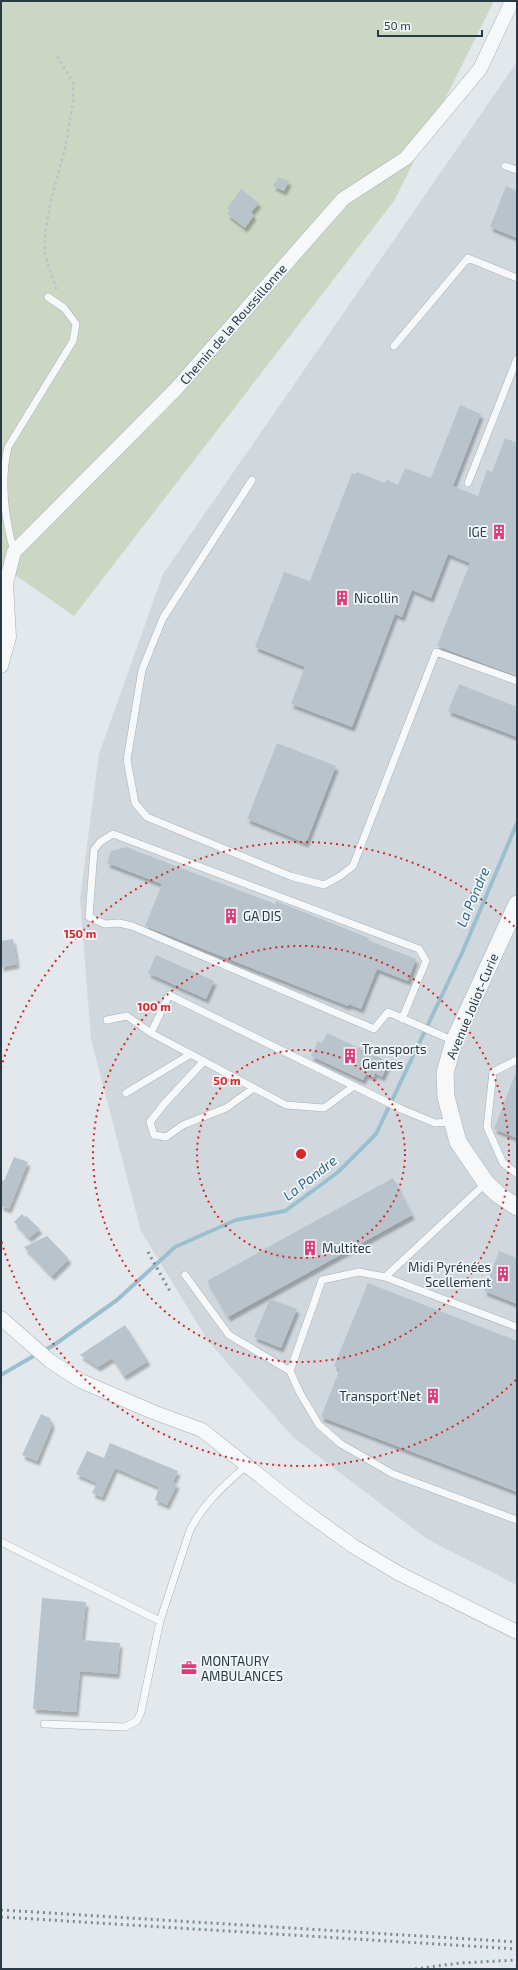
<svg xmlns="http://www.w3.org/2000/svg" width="518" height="1970" font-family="'Exo 2',sans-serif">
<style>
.built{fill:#d0d8de}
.green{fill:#ccd7c3}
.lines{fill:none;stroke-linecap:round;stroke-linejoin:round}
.stream{stroke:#9ac0d0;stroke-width:4}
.building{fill:#b9c3cb;filter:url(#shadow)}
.service-casing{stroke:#a6b0b7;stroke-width:8}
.minor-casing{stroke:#a6b0b7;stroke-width:15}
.tertiary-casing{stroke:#a6b0b7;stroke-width:18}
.path{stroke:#bcc3c8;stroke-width:2.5;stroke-dasharray:3 3;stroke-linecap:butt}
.service{stroke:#f6f8fa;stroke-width:7}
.minor{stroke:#f6f8fa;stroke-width:14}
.tertiary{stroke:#f6f8fa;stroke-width:17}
.rail{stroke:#7a8c98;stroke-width:3;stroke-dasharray:2 4;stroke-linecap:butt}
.ring{fill:none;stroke:#d62828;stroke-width:2;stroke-dasharray:2 4}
.labels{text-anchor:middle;stroke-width:3.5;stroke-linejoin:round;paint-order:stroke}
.street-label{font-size:13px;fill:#283a46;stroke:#f3f7f9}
.poi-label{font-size:13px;fill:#283a46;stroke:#f3f7f9;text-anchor:start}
.water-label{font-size:14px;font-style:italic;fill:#2d657f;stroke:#f3f7f9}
.centre{fill:#d62828;stroke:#f3f7f9;stroke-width:2}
.ring-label{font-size:12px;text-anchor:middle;font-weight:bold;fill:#d62828;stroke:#f3f7f9;stroke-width:3.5;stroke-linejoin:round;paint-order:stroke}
</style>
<defs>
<filter id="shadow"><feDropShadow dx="2.5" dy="4.5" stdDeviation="1" flood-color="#0004"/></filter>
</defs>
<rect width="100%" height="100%" fill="#e2e8ec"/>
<path class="built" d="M517 62V1585L427 1539 293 1437 208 1341 141 1231 91 1039 80 899 99 754 163 574Z"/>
<path class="green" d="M1 1H494L394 201 74 616 1 565Z"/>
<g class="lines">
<path class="stream" d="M43 1351 54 1345 117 1300 175 1247 236 1220 285 1211 337 1173 376 1134 462 953 517 823
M1 1375 37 1354"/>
</g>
<path class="building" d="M278 177 289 181 284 191 273 186Z
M506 186 517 191V238L490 227Z
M241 189 259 203 251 212 254 215 245 228 227 214 230 211 227 208Z
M460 405 481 414 453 486 478 496 487 470 492 472 505 438 517 443V676L437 646 470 563 448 554 431 598 412 590 402 617 395 614 352 727 291 704 305 667 255 647 284 572 310 581 352 473 356 474 357 472 385 483 387 480 398 485 405 468 431 478Z
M459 684 517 707V737L448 711Z
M277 743 336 766 306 843 247 819Z
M126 847 275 904 276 901 369 938 368 940 416 959 408 981 377 969 361 1009 349 1004 348 1006 145 926 162 884 107 863 111 851Z
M13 939 17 964 1 967V941Z
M156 955 214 981 206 999 148 973Z
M327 1033 389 1062 382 1077 375 1073 374 1077 366 1074 363 1080 311 1056 318 1041 322 1043Z
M516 1072 517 1073V1138L494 1129Z
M14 1157 28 1162 9 1209 1 1206V1179L4 1181Z
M393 1178 412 1215 228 1317 207 1281Z
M22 1214 25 1217 26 1216 40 1229 29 1238 14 1222Z
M47 1236 69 1259 52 1276 24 1247Z
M499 1251 517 1258V1304L484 1291Z
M368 1283 517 1341V1492L321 1417 340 1369 334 1366Z
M270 1299 297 1309 281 1348 254 1337Z
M125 1325 148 1361 124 1376 112 1358 98 1367 80 1355Z
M41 1414 50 1418 52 1425 37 1461 22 1455Z
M110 1443 178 1471 173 1482 177 1484 167 1505 155 1500 159 1487 115 1468 102 1497 92 1493 97 1483 76 1474 87 1451 104 1458Z
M42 1598 86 1602 82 1640 120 1643 117 1674 80 1671 76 1712 33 1709Z"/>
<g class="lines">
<defs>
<path id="service" d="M505 166 517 170
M394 346 468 258 517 278
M252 480 163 618 142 670 127 760 135 803 147 817 290 876 324 885 340 876 353 866 436 652 517 681
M468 483 517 359
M14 552C5 519 0 480 8 447L73 341 76 324 64 308 48 297
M402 1019 426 961 419 949 113 834 100 842 94 850 89 917 105 924 119 923 132 926 374 1029 388 1012 454 1041
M107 1020 127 1016 151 1033
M517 1060 493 1072 487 1127 503 1163 517 1174
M204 1061 164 1104 150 1122 154 1135 166 1137 183 1125 226 1108 254 1088
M354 1086 324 1108 286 1105 151 1033 169 995 401 1109 435 1123 451 1122
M126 1093 191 1054
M486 1183 385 1277 517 1327
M185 1275 229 1335 290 1371
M385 1277 359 1272 322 1280 290 1371 300 1393 319 1425 341 1444 393 1474 517 1520
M1 1542 160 1621 190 1530C206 1500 223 1487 247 1465
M44 1724 125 1727 137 1721 141 1712 160 1621"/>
<path id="minor" d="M1 666 9 637 6 583 14 552 174 391 343 199 406 158 480 69 512 1
M1 1318 50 1361 81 1381 153 1412 202 1430 299 1507 353 1546 398 1573 517 1632"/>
<path id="tertiary" d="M517 904 454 1041 445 1073 446 1097 458 1142 486 1183 499 1195 517 1207"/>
</defs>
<use href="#service" class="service-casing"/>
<use href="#minor" class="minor-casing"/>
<use href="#tertiary" class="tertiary-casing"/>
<path class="path" d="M57 56 73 82V103L65 149 51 200 45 232V255L57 291"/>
<use href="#service" class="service"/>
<use href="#minor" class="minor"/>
<use href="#tertiary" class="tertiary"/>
<path class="rail" d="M148 1252 171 1293
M1 1910 517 1942
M1 1917 517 1949
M415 1969 460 1963 517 1960"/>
</g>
<g class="ring">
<circle cx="301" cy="1154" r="104"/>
<circle cx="301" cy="1154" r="208"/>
<path d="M516 1380A312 312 0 0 1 1 1240M1 1068A312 312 0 0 1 516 928"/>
</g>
<defs>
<symbol id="building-bare" viewBox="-9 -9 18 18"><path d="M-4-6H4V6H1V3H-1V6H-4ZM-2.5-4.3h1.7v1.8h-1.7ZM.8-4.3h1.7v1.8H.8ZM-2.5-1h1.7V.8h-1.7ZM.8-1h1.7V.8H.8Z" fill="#dd3b79" stroke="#f3f7f9" stroke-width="2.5" paint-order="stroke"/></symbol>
<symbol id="office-bare" viewBox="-9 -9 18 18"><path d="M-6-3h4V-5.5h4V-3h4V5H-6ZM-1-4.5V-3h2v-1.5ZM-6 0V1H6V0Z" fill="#dd3b79" stroke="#f3f7f9" stroke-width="2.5" paint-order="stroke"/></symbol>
</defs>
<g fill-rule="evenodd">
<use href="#building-bare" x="488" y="521" width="22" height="22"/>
<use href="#building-bare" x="331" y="587" width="22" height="22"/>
<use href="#building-bare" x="220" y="905" width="22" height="22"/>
<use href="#building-bare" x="339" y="1045" width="22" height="22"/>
<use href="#building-bare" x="299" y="1237" width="22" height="22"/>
<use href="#building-bare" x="492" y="1263" width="22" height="22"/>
<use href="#building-bare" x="422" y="1385" width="22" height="22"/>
<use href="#office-bare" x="178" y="1657" width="22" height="22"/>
</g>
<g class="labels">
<g class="street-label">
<text transform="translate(233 324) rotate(-49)" y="5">Chemin de la Roussillonne</text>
<text transform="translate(472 1006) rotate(-67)" y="5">Avenue Joliot-Curie</text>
</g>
<g class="poi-label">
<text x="487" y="537" text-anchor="end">IGE</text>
<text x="354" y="603">Nicollin</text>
<text x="243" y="921">GA DIS</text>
<text x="362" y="1054">Transports<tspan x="362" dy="15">Gentes</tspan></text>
<text x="322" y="1253">Multitec</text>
<text x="491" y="1272" text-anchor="end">Midi Pyrénées<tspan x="491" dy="15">Scellement</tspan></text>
<text x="421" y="1401" text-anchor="end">Transport'Net</text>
<text x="201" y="1666">MONTAURY<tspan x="201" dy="15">AMBULANCES</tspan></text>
</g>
<g class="water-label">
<text transform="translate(473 897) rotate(-67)" y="5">La Pondre</text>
<text transform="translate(310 1178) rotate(-38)" y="5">La Pondre</text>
</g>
</g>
<circle cx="301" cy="1154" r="6" class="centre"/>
<g class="ring-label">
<text x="80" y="938">150 m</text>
<text x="154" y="1011">100 m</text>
<text x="227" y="1085">50 m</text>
</g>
<rect width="518" height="1970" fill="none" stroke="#283a46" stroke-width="4"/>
<path d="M378 30v6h104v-6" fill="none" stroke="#283a46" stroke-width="2"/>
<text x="384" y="30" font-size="12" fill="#283a46" stroke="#f3f7f9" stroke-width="3" paint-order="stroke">50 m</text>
</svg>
